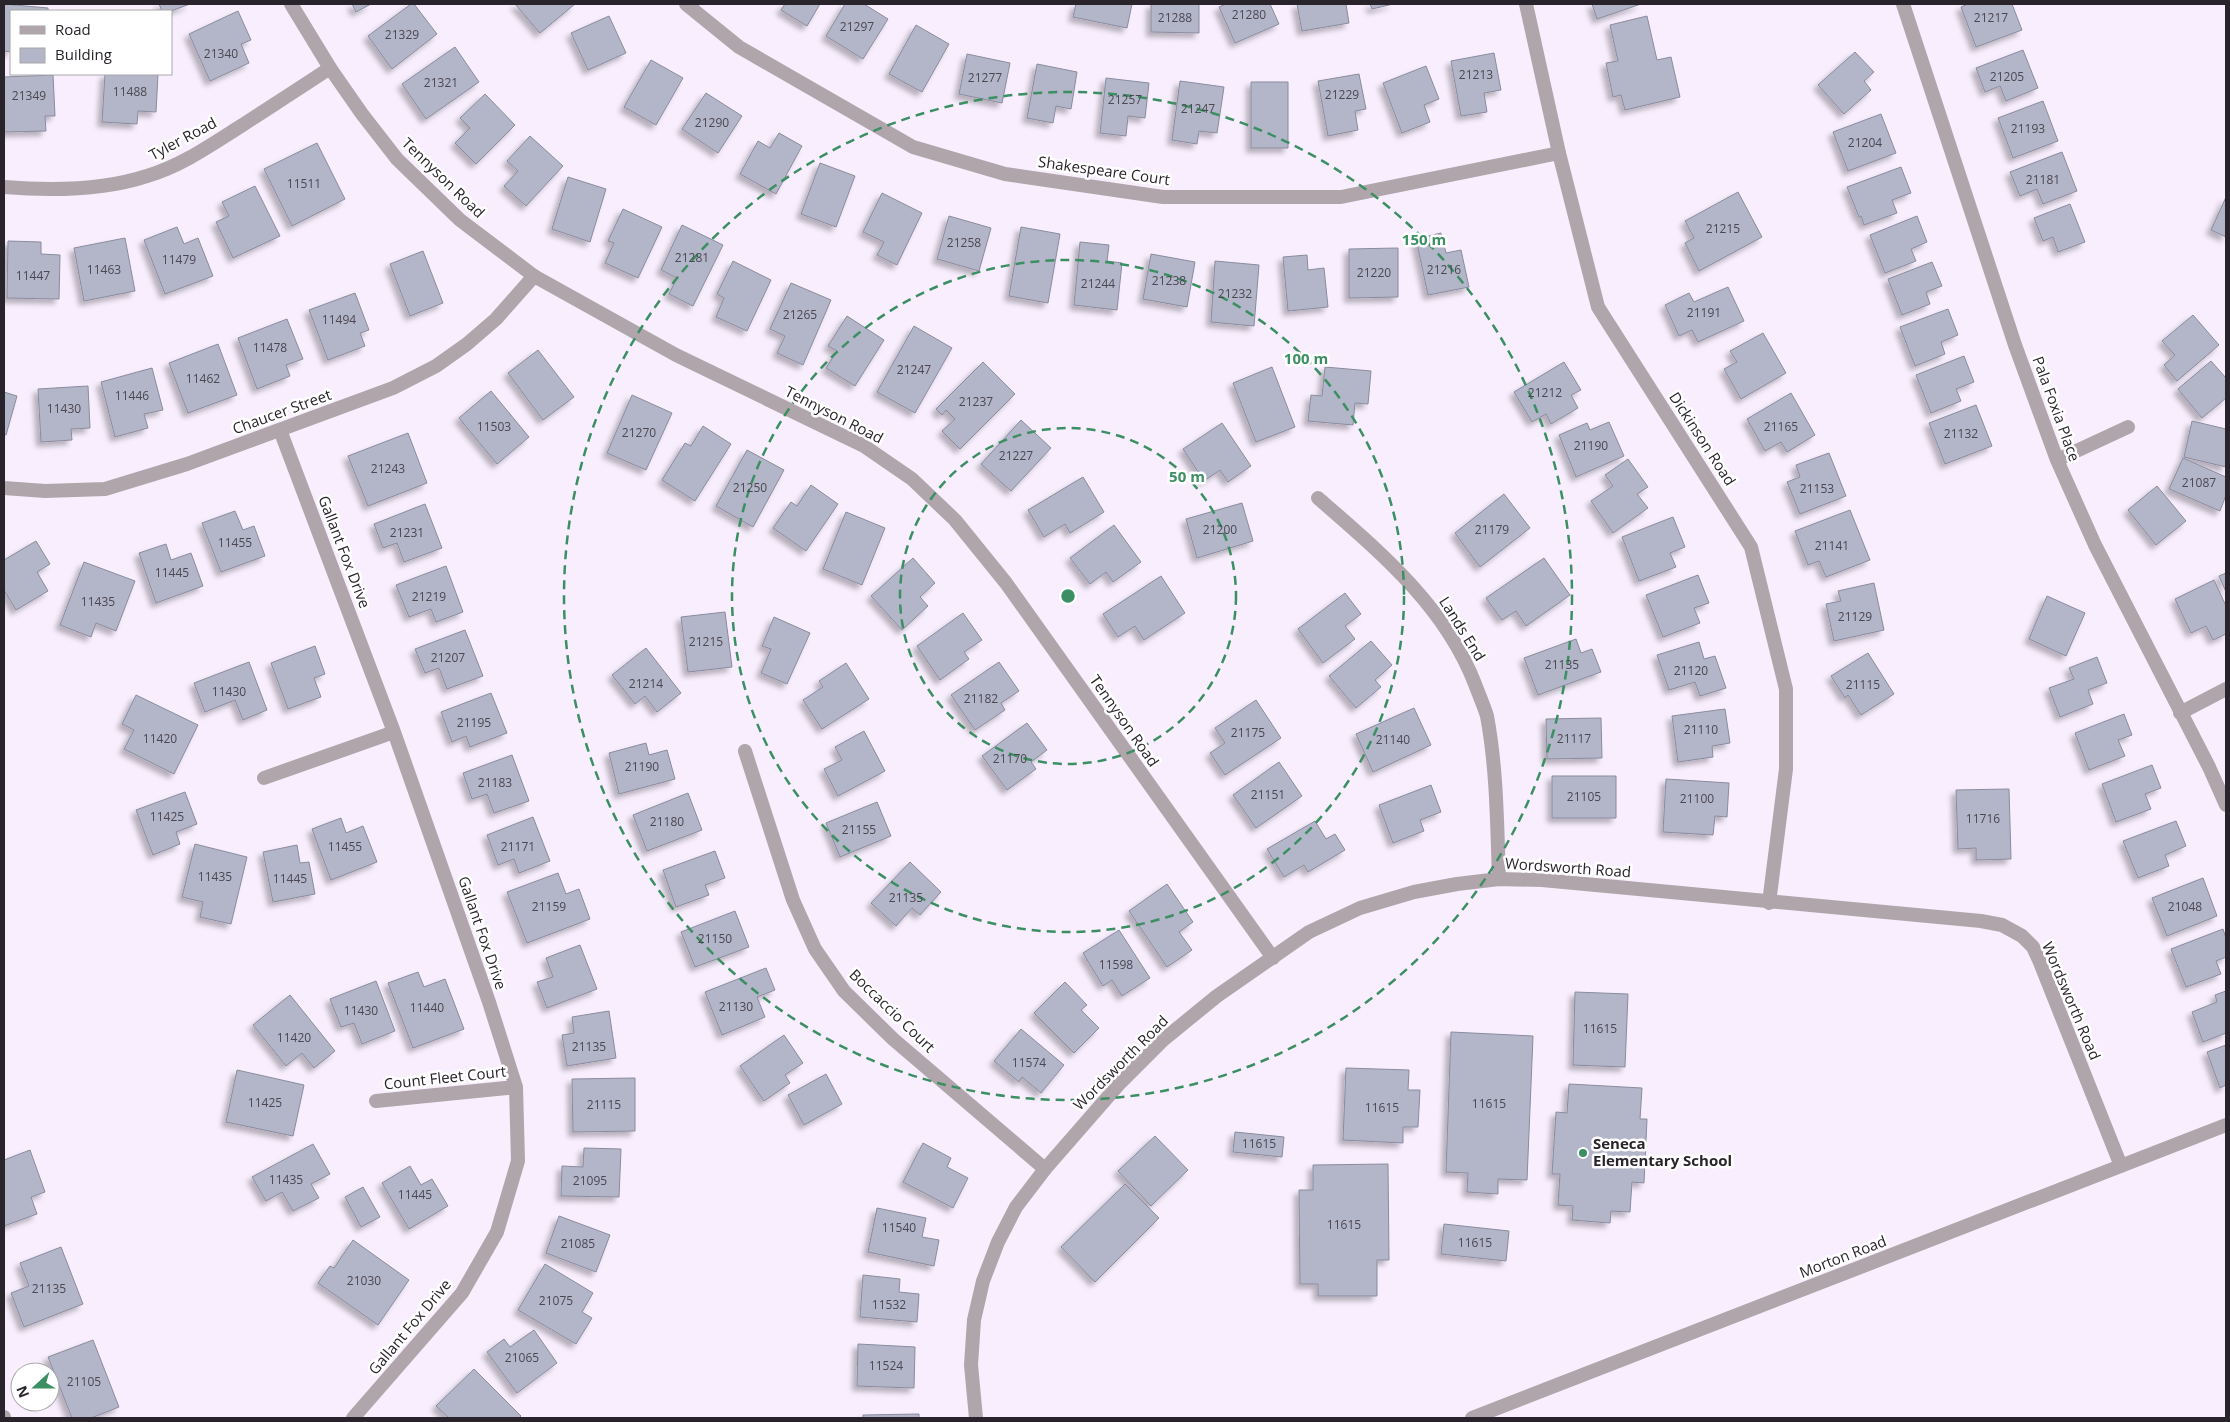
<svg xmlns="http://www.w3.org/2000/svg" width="2230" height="1422" font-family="'Open Sans',sans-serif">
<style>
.building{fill:#b3b5c9;stroke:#8a8b9e;filter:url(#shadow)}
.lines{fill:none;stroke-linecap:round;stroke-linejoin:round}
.minor{stroke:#afa5aa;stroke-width:14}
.tertiary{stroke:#afa5aa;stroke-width:14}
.ring{fill:none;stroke:#3b8f62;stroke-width:2.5;stroke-dasharray:9 6}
.poi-dot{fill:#3b8f62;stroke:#fff;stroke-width:2}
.labels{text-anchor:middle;stroke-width:5;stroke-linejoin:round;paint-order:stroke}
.number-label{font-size:12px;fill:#4c4852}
.street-label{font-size:15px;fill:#29242b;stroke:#fff}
.poi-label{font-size:15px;font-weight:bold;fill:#29242b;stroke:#fff;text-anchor:start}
.centre{fill:#3b8f62;stroke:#fff;stroke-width:2.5}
.ring-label{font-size:15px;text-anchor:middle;font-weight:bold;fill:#3b8f62;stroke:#fff;stroke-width:5;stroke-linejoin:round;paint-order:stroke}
</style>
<defs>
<filter id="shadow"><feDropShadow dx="-4.5" dy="4.5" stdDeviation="2.5" flood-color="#0004"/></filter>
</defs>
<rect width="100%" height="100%" fill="#f8eefe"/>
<path class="building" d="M4 4 48 8V11H11V52L4 51Z
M159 4H190L171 11H162Z
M352 4H371L356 12Z
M411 4H414L437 34 392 69 368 36Z
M515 4H575L540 33Z
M785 4H820L807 26 781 10Z
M845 4H864L888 19 863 59 826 36Z
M1076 4H1132L1127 28 1073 17Z
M1151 4H1199V33L1151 32Z
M1226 4H1270L1279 24 1235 43 1219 7Z
M1297 4H1346L1349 23 1302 31Z
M1370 4H1393L1372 9Z
M1592 4H1641L1597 19Z
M1968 4H2012L2022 30 1976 47 1961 7Z
M238 11 251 40 241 44 249 63 210 81 189 34Z
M609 16 626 53 588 70 571 33Z
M1647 16 1657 60 1671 57 1680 97 1625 110 1621 95 1613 97 1606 63 1618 61 1610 25Z
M916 25 949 44 922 92 889 74Z
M455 47 479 82 426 119 402 84Z
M2023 50 2038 88 2006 101 2000 86 1985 92 1976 68Z
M1855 52 1874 72 1864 81 1871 90 1844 114 1818 85Z
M1494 53 1501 90 1484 93 1487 112 1461 116 1451 61Z
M967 54 1010 63 1002 103 959 94Z
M651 60 683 78 656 125 624 107Z
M1037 64 1077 72 1071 109 1056 106 1053 123 1027 118Z
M1426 66 1439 99 1424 105 1430 122 1402 133 1383 83Z
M105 74H158L156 112 138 111 137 124 102 122Z
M1359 74 1366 109 1355 111 1358 130 1328 136 1318 81Z
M53 75 55 116H45L46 131 4 132V77Z
M1106 78 1149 83 1145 118 1128 116 1126 136 1100 133Z
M1180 81 1224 87 1217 133 1199 131 1197 144 1172 140Z
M1251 82H1288V148H1251Z
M706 93 742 116 718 153 682 129Z
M485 94 515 125 476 164 455 143 470 128 460 118Z
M2043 101 2058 141 2013 158 1998 118Z
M1881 114 1896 153 1848 171 1833 132Z
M779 133 802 146 776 194 740 174 758 141 770 148Z
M530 136 563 166 526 206 504 186 518 171 507 161Z
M317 143 345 199 292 226 264 169Z
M2062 152 2077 191 2043 204 2037 189 2020 196 2010 172Z
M820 163 855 176 836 227 801 214Z
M1901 167 1911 193 1892 200 1897 213 1864 225 1861 216 1859 217 1847 187Z
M568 177 606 189 590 242 552 229Z
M255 186 280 236 233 258 216 222 229 216 222 202Z
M1738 192 1762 237 1699 271 1685 243 1694 238 1685 221Z
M882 193 922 213 897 265 877 255 884 242 863 232Z
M2226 197V237L2211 230Z
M2070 204 2085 242 2058 252 2053 237 2043 241 2034 218Z
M623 209 662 227 638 278 605 263 614 243 608 241Z
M949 216 991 228 979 271 937 259Z
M1917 216 1927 242 1911 249 1916 261 1885 273 1870 235Z
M682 225 723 245 693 306 669 294 677 278 661 270Z
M177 227 184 244 198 238 213 276 165 294 144 240Z
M1021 227 1060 234 1048 303 1009 296Z
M1441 233 1446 253 1461 250 1469 287 1428 295 1416 239Z
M125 238 135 291 84 301 74 248Z
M8 241 41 242V254L60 255 59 299 7 298Z
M1080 242 1109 245 1107 261 1122 263 1117 310 1074 305Z
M1398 248V297L1349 298V249Z
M423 251 443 303 410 316 390 264Z
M1151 254 1195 262 1187 307 1143 299Z
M1307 255 1308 270 1324 268 1328 307 1288 311 1283 257Z
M733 261 771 280 747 331 716 317 724 298 717 294Z
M1215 261 1259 265 1254 326 1211 322Z
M1932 262 1942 286 1926 292 1930 304 1902 315 1888 279Z
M791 283 831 300 803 365 777 353 785 336 770 329Z
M1728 287 1744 321 1698 342 1692 330 1679 336 1665 305 1689 293 1694 302Z
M355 293 369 330 360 333 365 346 328 360 309 310Z
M1948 309 1958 335 1941 342 1945 354 1915 366 1900 327Z
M2193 315 2219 345 2177 381 2164 365 2175 355 2162 341Z
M847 316 884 340 855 386 826 368 837 351 828 346Z
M287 319 303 359 286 365 290 376 257 389 238 338Z
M914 326 952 348 915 413 877 392Z
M1763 333 1786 373 1741 399 1724 369 1737 362 1730 351Z
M218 344 237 395 188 413 169 363Z
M538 350 574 397 543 420 508 373Z
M1964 356 1974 382 1956 389 1961 401 1931 413 1916 375Z
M2211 361 2226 378V398L2202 418 2178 389Z
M983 362 1015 394 960 449 942 431 955 419 946 410 942 415 936 409Z
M1564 362 1581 390 1571 395 1578 408 1551 424 1546 414 1532 422 1514 392Z
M1272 367 1295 427 1256 442 1233 383Z
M1325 367 1371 371 1368 404 1355 403 1353 425 1308 421 1311 395 1322 396Z
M152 368 163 410 144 414 148 428 115 437 101 382Z
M88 386 90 428 71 429 72 440 41 442 38 389Z
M491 391 529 437 497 464 459 418Z
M4 392 17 396 6 435 4 434Z
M1791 393 1815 435 1787 452 1781 442 1765 451 1747 419Z
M632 395 672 413 646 470 607 453Z
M1976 405 1992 446 1945 464 1929 423Z
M1021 420 1051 448 1011 491 981 464Z
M2192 421 2226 429V467L2184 457Z
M1609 422 1624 456 1576 477 1559 435 1587 423 1590 430Z
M1222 423 1251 466 1228 482 1220 470 1204 481 1183 449Z
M703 426 731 444 695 501 662 480 685 443 691 446Z
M408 433 427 483 368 506 348 456Z
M747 450 784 470 753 527 716 506Z
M1829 453 1846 496 1800 514 1787 482 1800 477 1796 465Z
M2183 458 2226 477V495L2220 511 2169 489Z
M1628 459 1648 487 1637 494 1648 508 1613 533 1591 501 1613 486 1605 475Z
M1083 477 1104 512 1070 533 1065 524 1044 537 1028 510Z
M811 485 838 504 806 551 773 528 791 502 797 506Z
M2157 486 2186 521 2156 545 2128 510Z
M1504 494 1530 528 1480 567 1455 533Z
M1242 503 1253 541 1197 558 1186 519Z
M425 504 442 548 404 562 397 543 383 548 374 524Z
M1850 510 1870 560 1826 577 1819 561 1808 565 1795 531Z
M235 511 243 530 254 526 265 556 221 572 202 523Z
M846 512 885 528 862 585 823 569Z
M1673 517 1685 547 1670 553 1676 567 1639 581 1622 537Z
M1114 525 1141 562 1113 582 1106 572 1090 584 1070 558Z
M36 541 50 564 37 572 48 591 16 610 4 590V560Z
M166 544 171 560 191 553 203 586 156 603 139 553Z
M913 558 935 583 920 597 928 606 902 630 871 596Z
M1544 558 1570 595 1526 626 1516 611 1502 620 1486 598Z
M84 562 135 581 116 631 96 623 91 637 60 625Z
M446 566 463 612 436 622 431 609 409 617 396 585Z
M2226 573V592L2219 576Z
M1698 575 1709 603 1694 608 1700 623 1663 637 1646 595Z
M1161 576 1185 613 1144 640 1135 626 1118 637 1103 614Z
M2214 580 2226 606V634L2213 640 2206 626 2191 633 2175 599Z
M1874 583 1884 630 1834 641 1826 604 1841 601 1838 591Z
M1345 593 1361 614 1345 626 1355 639 1323 663 1298 629Z
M2047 596 2085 613 2066 656 2029 639Z
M725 612 732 667 688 672 681 617Z
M963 613 982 640 964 652 969 659 940 680 917 646Z
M774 617 810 633 787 684 761 673 771 649 762 646Z
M465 630 483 676 447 689 439 668 425 673 415 649Z
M1576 639 1581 653 1592 649 1601 672 1538 695 1524 658Z
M1371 641 1392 665 1375 680 1381 687 1356 708 1329 676Z
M1699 642 1704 659 1715 656 1726 688 1700 696 1695 682 1669 690 1657 655Z
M315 646 325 674 314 678 321 697 288 709 271 663Z
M646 648 681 693 657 712 645 696 635 704 612 675Z
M1868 653 1894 694 1861 715 1848 695 1845 698 1831 676Z
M2097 657 2107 683 2088 690 2093 704 2060 717 2049 688 2074 679 2069 668Z
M249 662 267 710 243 720 235 700 205 712 194 683Z
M999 662 1019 691 1001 703 1005 710 975 730 951 695Z
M846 663 869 699 822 729 803 700 823 687 819 681Z
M491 693 507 733 470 747 466 736 452 742 441 712Z
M136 695 198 725 174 774 124 749 134 730 122 724Z
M1256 700 1281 738 1225 775 1210 753 1225 743 1215 728Z
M1414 708 1431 745 1373 772 1356 734Z
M1725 709 1730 743 1712 746 1713 757 1678 762 1672 716Z
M2124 714 2132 735 2118 740 2125 756 2089 770 2075 733Z
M1601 718 1602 758 1547 759 1546 719Z
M1027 723 1047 750 1031 762 1036 769 1007 790 982 756Z
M864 731 885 771 838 796 824 769 842 760 835 747Z
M646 743 649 755 667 750 675 779 619 794 609 753Z
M512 755 529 801 494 813 487 794 472 799 463 773Z
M1279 762 1302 796 1256 828 1233 795Z
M2152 765 2161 788 2145 794 2151 809 2116 822 2102 784Z
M1552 776H1616V818H1552Z
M1666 779 1729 783 1727 817 1715 816 1713 835 1663 832Z
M1431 785 1441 812 1420 820 1424 831 1393 843 1379 805Z
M2009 789 2011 859 1976 860V848L1958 849 1956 790Z
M185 792 197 824 176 832 180 844 153 855 136 810Z
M688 793 702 830 647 851 633 815Z
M877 802 891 836 840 857 826 823Z
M533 817 550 861 519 873 514 859 498 865 487 835Z
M341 818 346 833 363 826 377 862 331 880 312 829Z
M1315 821 1326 839 1335 834 1345 850 1308 872 1304 865 1284 877 1267 849Z
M2176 821 2186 846 2165 855 2169 866 2138 878 2123 841Z
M195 844 247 857 231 924 200 917 203 902 182 897Z
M297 845 300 863 309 862 315 894 273 902 263 852Z
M715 851 725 878 705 885 709 895 676 907 663 870Z
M910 862 941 892 920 915 912 908 896 926 871 903Z
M558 873 566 894 579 889 590 919 527 943 507 892Z
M2203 878 2217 916 2167 936 2152 898Z
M1167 884 1193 922 1179 932 1192 950 1167 967 1129 911Z
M735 911 749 947 695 967 681 932Z
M2223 929 2226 938V957L2216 961 2221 974 2186 987 2171 949Z
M1119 930 1150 978 1122 996 1112 980 1103 986 1083 953Z
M580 945 597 989 547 1008 537 982 553 977 546 958Z
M766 968 775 990 757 997 765 1017 722 1035 705 992Z
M418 972 424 987 445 979 464 1029 413 1048 388 983Z
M376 981 395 1031 362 1044 354 1023 341 1027 330 999Z
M1065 982 1087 1005 1081 1010 1099 1028 1074 1053 1034 1013Z
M2226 991V1033L2203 1042 2192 1012 2217 1002 2215 995Z
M1575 992 1628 994 1625 1067 1573 1065Z
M290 995 335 1051 314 1068 302 1053 286 1066 253 1025Z
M609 1011 616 1058 567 1066 562 1035 574 1033 572 1017Z
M1021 1029 1064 1065 1041 1093 1022 1077 1019 1082 994 1061Z
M1451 1032 1533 1036 1527 1180 1498 1179V1194L1467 1192 1468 1173 1446 1172Z
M784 1035 803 1063 785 1075 790 1083 764 1101 740 1066Z
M2226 1045V1085L2220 1088 2207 1052Z
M1346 1068 1409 1070 1408 1090H1420L1418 1127H1403V1143L1343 1140Z
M237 1070 304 1085 293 1136 226 1122Z
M826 1074 842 1104 804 1125 788 1095Z
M635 1078V1131L573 1132 572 1079Z
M1569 1084 1642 1088 1640 1119H1647L1644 1183 1632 1182 1630 1212 1611 1211 1610 1223 1572 1220 1573 1206 1558 1205 1560 1174H1552L1556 1112 1567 1113Z
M1235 1132 1284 1137 1282 1157 1233 1152Z
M1155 1136 1188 1170 1151 1206 1118 1171Z
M923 1143 951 1158 947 1167 968 1178 953 1208 903 1182Z
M313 1144 330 1174 311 1184 319 1198 293 1211 282 1192 266 1201 252 1177Z
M584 1148 621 1149 619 1197 561 1196 562 1166 583 1167Z
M30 1150 45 1192 31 1197 37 1214 4 1226V1160Z
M1388 1164 1389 1260H1377V1296H1318V1284H1300L1299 1190H1313V1165Z
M410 1166 421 1185 432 1179 448 1206 409 1229 382 1183Z
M1125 1184 1159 1218 1095 1282 1061 1247Z
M363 1187 380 1217 361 1227 345 1197Z
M877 1208 926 1218 922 1237 939 1240 934 1266 868 1252Z
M559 1216 610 1235 596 1272 546 1253Z
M1444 1224 1509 1231 1506 1261 1441 1254Z
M353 1240 409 1280 378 1325 318 1283 330 1266 334 1268Z
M61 1247 83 1304 24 1327 11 1293 29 1286 20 1263Z
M545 1264 593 1293 582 1312 592 1318 576 1344 518 1310Z
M863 1275 900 1279 899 1292 919 1294 917 1322 860 1317Z
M534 1330 557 1363 517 1393 487 1352 504 1339 510 1347Z
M93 1340 119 1407 91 1418H72L48 1357Z
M858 1344 915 1347 914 1388 857 1386Z
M474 1369 521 1416 519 1418H449L436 1406Z
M919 1414V1418H863V1415Z"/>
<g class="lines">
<path class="minor" d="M686 4 739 47 913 147 1005 174 1163 197H1341L1559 153
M1526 4 1559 153 1598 307 1751 547 1786 689V769L1769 903
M1903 4 2015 345 2057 460 2095 545 2209 767 2226 805
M4 187C51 191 101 191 147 176 181 166 211 145 241 126 270 107 300 88 330 68
M280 430 394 732 489 1002 516 1087 518 1161 497 1232 462 1293 353 1418
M2057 460 2128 427
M4 488 45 491 105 489 187 464 393 388 436 366 467 344 496 319 534 276
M1318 498C1380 552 1445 606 1475 684 1479 695 1484 706 1487 716 1497 770 1497 825 1499 879
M2180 713 2226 689
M745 751 793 900 815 949 844 991 893 1039 1045 1169
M264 778 394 732
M376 1101 516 1087
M4 1417V1418"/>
<path class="tertiary" d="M291 4 330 68 362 114 397 159 460 220 534 276 676 355 864 446 912 479 955 520 1006 583 1273 958
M976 1418 971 1365 974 1320 983 1281 998 1242 1016 1207 1045 1169 1120 1083 1163 1040 1217 996 1309 932 1360 908 1414 892 1457 884 1499 879 1542 880 1981 921 2002 925 2022 936 2033 947 2039 960 2121 1166
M1472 1418 2226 1125"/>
</g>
<g class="ring">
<circle cx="1068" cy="596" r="168"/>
<circle cx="1068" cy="596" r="336"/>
<circle cx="1068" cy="596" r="504"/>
</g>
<circle class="poi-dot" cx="1583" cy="1153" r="5"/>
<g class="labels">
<g class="number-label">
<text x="1249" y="19">21280</text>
<text x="1175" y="22">21288</text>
<text x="1991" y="22">21217</text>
<text x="857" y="31">21297</text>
<text x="402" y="39">21329</text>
<text x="221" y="58">21340</text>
<text x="1476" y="79">21213</text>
<text x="2007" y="81">21205</text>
<text x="985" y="82">21277</text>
<text x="441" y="87">21321</text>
<text x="130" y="96">11488</text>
<text x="1342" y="99">21229</text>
<text x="29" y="100">21349</text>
<text x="1125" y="104">21257</text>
<text x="1198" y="113">21247</text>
<text x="712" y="127">21290</text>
<text x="2028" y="133">21193</text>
<text x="1865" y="147">21204</text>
<text x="2043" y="184">21181</text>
<text x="304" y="188">11511</text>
<text x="1723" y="233">21215</text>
<text x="964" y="247">21258</text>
<text x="692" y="262">21281</text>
<text x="179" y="264">11479</text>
<text x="104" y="274">11463</text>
<text x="1444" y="274">21216</text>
<text x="1374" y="277">21220</text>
<text x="33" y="280">11447</text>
<text x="1169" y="285">21238</text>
<text x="1098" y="288">21244</text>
<text x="1235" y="298">21232</text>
<text x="1704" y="317">21191</text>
<text x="800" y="319">21265</text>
<text x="339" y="324">11494</text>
<text x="270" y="352">11478</text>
<text x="914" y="374">21247</text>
<text x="203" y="383">11462</text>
<text x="1545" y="397">21212</text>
<text x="132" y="400">11446</text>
<text x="976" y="406">21237</text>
<text x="64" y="413">11430</text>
<text x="494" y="431">11503</text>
<text x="1781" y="431">21165</text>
<text x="639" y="437">21270</text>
<text x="1961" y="438">21132</text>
<text x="1591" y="450">21190</text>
<text x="1016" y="460">21227</text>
<text x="388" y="473">21243</text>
<text x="2199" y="487">21087</text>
<text x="750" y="492">21250</text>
<text x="1817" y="493">21153</text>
<text x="1220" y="534">21200</text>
<text x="1492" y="534">21179</text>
<text x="407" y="537">21231</text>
<text x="235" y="547">11455</text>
<text x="1832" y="550">21141</text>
<text x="172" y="577">11445</text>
<text x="429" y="601">21219</text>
<text x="98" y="606">11435</text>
<text x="1855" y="621">21129</text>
<text x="706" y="646">21215</text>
<text x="448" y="662">21207</text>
<text x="1562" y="669">21135</text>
<text x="1691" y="675">21120</text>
<text x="646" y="688">21214</text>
<text x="1863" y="689">21115</text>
<text x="229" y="696">11430</text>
<text x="981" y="703">21182</text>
<text x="474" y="727">21195</text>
<text x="1701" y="734">21110</text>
<text x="1248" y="737">21175</text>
<text x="160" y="743">11420</text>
<text x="1574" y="743">21117</text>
<text x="1393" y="744">21140</text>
<text x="1010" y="763">21170</text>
<text x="642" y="771">21190</text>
<text x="495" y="787">21183</text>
<text x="1268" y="799">21151</text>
<text x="1584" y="801">21105</text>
<text x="1697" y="803">21100</text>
<text x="167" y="821">11425</text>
<text x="1983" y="823">11716</text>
<text x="667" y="826">21180</text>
<text x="859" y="834">21155</text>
<text x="345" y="851">11455</text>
<text x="518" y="851">21171</text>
<text x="215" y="881">11435</text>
<text x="290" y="883">11445</text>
<text x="906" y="902">21135</text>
<text x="549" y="911">21159</text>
<text x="2185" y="911">21048</text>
<text x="715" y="943">21150</text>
<text x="1116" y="969">11598</text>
<text x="736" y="1011">21130</text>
<text x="427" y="1012">11440</text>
<text x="361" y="1015">11430</text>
<text x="1600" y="1033">11615</text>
<text x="294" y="1042">11420</text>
<text x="589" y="1051">21135</text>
<text x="1029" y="1067">11574</text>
<text x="265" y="1107">11425</text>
<text x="1489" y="1108">11615</text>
<text x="604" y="1109">21115</text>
<text x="1382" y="1112">11615</text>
<text x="1259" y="1148">11615</text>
<text x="286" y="1184">11435</text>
<text x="590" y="1185">21095</text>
<text x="415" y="1199">11445</text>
<text x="1344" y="1229">11615</text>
<text x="899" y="1232">11540</text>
<text x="1475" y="1247">11615</text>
<text x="578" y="1248">21085</text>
<text x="364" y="1285">21030</text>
<text x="49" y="1293">21135</text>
<text x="556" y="1305">21075</text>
<text x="889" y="1309">11532</text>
<text x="522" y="1362">21065</text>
<text x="886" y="1370">11524</text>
<text x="84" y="1386">21105</text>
</g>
<g class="street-label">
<text transform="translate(183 139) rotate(-28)" y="5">Tyler Road</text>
<text transform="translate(1104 171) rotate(8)" y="5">Shakespeare Court</text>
<text transform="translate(443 178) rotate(44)" y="5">Tennyson Road</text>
<text transform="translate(2056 409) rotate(70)" y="5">Pala Foxia Place</text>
<text transform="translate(282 412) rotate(-20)" y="5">Chaucer Street</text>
<text transform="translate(834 415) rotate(27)" y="5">Tennyson Road</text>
<text transform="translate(1702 439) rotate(57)" y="5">Dickinson Road</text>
<text transform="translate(344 552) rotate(69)" y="5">Gallant Fox Drive</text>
<text transform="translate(1462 629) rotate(58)" y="5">Lands End</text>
<text transform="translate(1124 721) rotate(55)" y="5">Tennyson Road</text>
<text transform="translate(1568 868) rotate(4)" y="5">Wordsworth Road</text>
<text transform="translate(482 933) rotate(71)" y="5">Gallant Fox Drive</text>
<text transform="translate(2071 1001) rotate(67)" y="5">Wordsworth Road</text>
<text transform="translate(892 1011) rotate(44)" y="5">Boccaccio Court</text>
<text transform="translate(1121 1063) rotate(-45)" y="5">Wordsworth Road</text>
<text transform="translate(445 1078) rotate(-6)" y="5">Count Fleet Court</text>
<text transform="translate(1843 1257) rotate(-21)" y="5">Morton Road</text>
<text transform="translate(410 1327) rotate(-50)" y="5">Gallant Fox Drive</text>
</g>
<g class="poi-label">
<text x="1593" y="1149">Seneca<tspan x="1593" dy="17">Elementary School</tspan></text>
</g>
</g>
<circle cx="1068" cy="596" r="8" class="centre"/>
<g class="ring-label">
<text x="1424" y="245">150 m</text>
<text x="1306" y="364">100 m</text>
<text x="1187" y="482">50 m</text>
</g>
<rect width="2230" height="1422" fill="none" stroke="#29242b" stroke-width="10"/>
<rect x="10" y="10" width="162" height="65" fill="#ffffff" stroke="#a9a7aa"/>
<rect x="20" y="26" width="25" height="8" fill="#afa5aa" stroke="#a9a7aa"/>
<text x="55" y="35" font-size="15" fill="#29242b">Road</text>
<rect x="20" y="48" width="25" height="15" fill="#b3b5c9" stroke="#a9a7aa"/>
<text x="55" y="60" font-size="15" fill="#29242b">Building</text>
<g transform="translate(35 1387) rotate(249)"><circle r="24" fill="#ffffff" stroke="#a9a7aa"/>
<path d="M0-4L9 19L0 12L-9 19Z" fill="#3b8f62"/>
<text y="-8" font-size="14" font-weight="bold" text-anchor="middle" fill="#29242b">N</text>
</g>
</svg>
